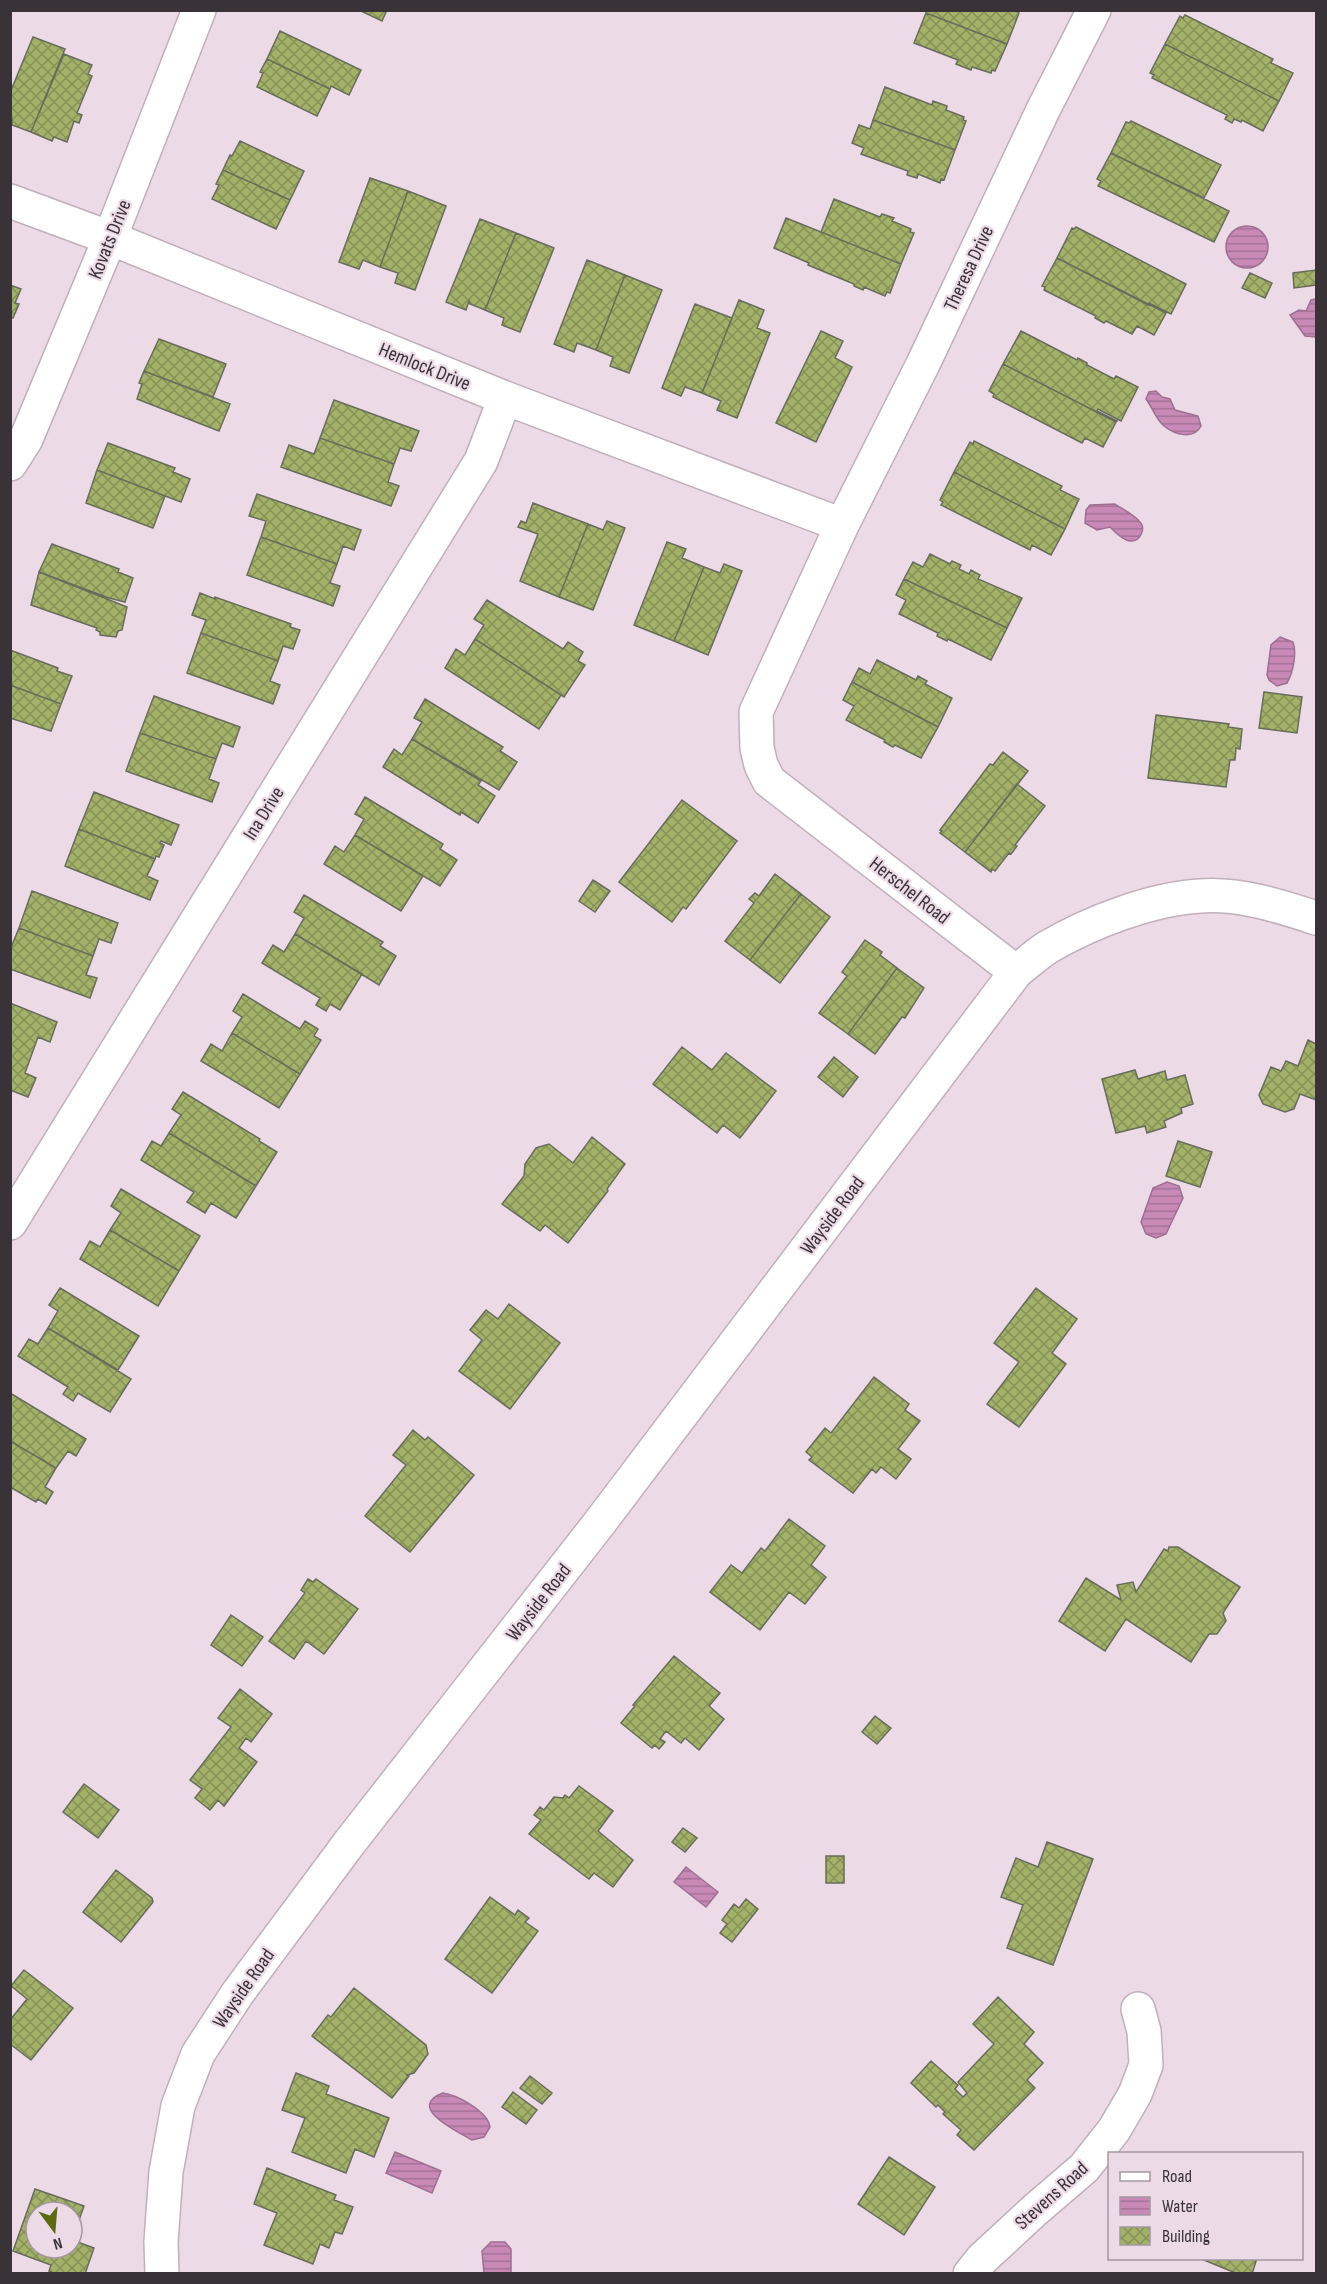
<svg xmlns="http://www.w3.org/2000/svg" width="1327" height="2284" font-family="'Sofia Sans Condensed',sans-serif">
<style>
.water{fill:url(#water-rules);stroke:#9e6f91;stroke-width:1.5}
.building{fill:url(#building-cross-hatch);stroke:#686c5c;stroke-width:1.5;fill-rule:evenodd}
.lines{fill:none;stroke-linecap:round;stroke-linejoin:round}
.minor-casing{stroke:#c1b0bb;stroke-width:36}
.minor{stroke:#fff;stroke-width:33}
.labels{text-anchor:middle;stroke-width:4.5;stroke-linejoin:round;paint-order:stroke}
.street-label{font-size:20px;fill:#393237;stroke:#ecdae6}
</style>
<defs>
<pattern id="water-rules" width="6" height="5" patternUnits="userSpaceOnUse" patternTransform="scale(1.5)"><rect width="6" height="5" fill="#c989b7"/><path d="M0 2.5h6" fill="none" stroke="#a47196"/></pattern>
<pattern id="building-cross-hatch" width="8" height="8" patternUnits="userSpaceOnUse" patternTransform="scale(1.5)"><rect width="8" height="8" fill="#a3b268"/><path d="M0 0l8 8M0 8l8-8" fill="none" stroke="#869156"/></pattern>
</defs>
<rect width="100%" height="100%" fill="#ecdae6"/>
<path class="water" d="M1226 247a21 21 0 1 1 42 0a21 21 0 1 1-42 0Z
M1316 299V337L1305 336 1290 315 1299 310 1306 311 1311 300Z
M1156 391 1162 397 1170 399 1175 410 1198 416 1201 426C1194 440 1175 435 1164 426 1157 421 1152 407 1146 399L1149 392Z
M1115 504C1122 509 1133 514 1139 521 1147 528 1140 542 1130 541 1122 540 1115 532 1110 527L1097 530 1085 523 1086 510 1090 505Z
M1280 637 1293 642C1297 653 1293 673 1287 683L1277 686 1269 680 1267 675 1271 645Z
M1167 1182 1179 1186 1183 1198 1166 1234 1156 1238 1146 1234 1141 1222 1153 1188Z
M686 1867 718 1892 706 1907 674 1882Z
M443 2093C458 2095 488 2112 490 2127L484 2137 472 2140C458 2132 405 2107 443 2093Z
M395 2152 441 2171 432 2193 386 2173Z
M491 2242H505L511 2249V2273H484L482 2251Z"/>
<path class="building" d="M359 10H387L382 21Z
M927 10H1015L1019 13 1007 44 926 13Z
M926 13 1007 44 995 71 992 70 991 73 972 67 971 70 956 64 958 60 914 43Z
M1185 15 1273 59 1271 63 1293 73 1279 101 1165 44 1180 16 1183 18Z
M280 31 361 70 349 95 331 86 330 89 267 59Z
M33 37 65 49 31 132 12 125 10 93Z
M1165 44 1279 101 1263 131 1242 120 1241 122 1234 119 1232 123 1225 119 1227 115 1152 78 1154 75 1150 73Z
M64 54 92 65 88 74 92 76 77 113 82 115 79 123 74 121 67 142 54 137 52 141 31 132Z
M267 59 330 89 317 116 257 87 263 73 260 72Z
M885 87 932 105 933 101 947 106 946 110 964 117 963 120 966 121 955 150 873 120Z
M873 120 955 150 944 180 941 179 940 183 918 174 917 178 907 175 908 171 861 154 864 148 852 143 859 125 870 129Z
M1131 121 1221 165 1204 198 1111 153 1126 122 1129 123Z
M240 141 304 171 290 200 223 170 230 155 232 156Z
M1111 153 1229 211 1214 242 1098 186 1101 181 1097 179Z
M223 170 290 200 276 229 212 199 219 185 216 184Z
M370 178 408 191 380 267 363 260 359 269 339 262Z
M408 191 446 206 415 290 395 283 398 273 380 267Z
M834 199 880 217 882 214 894 218 892 221 911 229 910 232 914 233 901 264 821 232Z
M786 218 901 264 890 293 887 292 885 296 864 287 863 290 854 286V284L808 265 809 263 774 248Z
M480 219 516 233 485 310 470 304 469 301 466 310 446 302Z
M1076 227 1186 284 1171 314 1149 303 1148 305 1057 258 1072 228 1074 229Z
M516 233 554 248 520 332 502 325 504 318 485 310Z
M1057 258 1166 313 1154 335 1137 326 1132 334 1106 321 1104 323 1095 318 1096 316 1044 290 1045 287 1042 286Z
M587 260 625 275 596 350 577 343 574 352 554 344Z
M1316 270V285L1294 288 1293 273Z
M1250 273 1272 283 1265 298 1242 288Z
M625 275 662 290 629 373 610 366 613 357 596 350Z
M10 285 21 289 15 303 19 304 13 318 10 317Z
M739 300 764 310 757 328 770 333 737 418 717 410 721 401 702 393Z
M695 304 732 318 702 393 685 387 681 396 662 388Z
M821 331 843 341 835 358 852 367 816 442 776 423Z
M1021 331 1077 360 1078 358 1087 363V365L1114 379 1116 376 1138 387 1121 421 1098 409 1097 411 1117 421 1116 422 1003 364Z
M159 339 226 364 213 397 144 371Z
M1003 364 1116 422 1103 447 1085 438 1082 443 993 397 994 394 989 391Z
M144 371 230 404 219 431 137 399 142 384 139 383Z
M334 400 419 431 411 451 400 448 394 464 320 438Z
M320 438 394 464 388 482 399 486 391 506 281 467 289 445 314 454Z
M974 441 1062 486 1060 490 1079 499 1065 529 954 472 970 442 973 444Z
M108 443 175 468 173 472 190 479 181 502 97 470Z
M97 470 165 496 153 528 86 503Z
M954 472 1065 529 1051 555 1032 545 1030 550 941 505 943 502 940 500Z
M257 494 361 530 354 550 343 546 337 564 261 537 266 521 249 516Z
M533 503 588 524 559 597 520 581 538 534 518 527 521 521 526 523Z
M607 521 625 528 593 610 559 597 588 524 603 530Z
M261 537 337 564 330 583 340 586 333 606 247 575Z
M667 542 686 549 682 558 704 567 674 641 634 625Z
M52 544 119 569 118 572 133 578 125 602 109 598 39 572Z
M930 554 950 564 952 561 961 565 959 569 969 574 971 570 980 575 978 579 1022 598 1007 628 904 579 913 562 923 567Z
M724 564 742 571 708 655 674 641 704 567 720 573Z
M39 572 127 607 122 630 118 631 116 637 100 635V632L96 630 97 628 31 605Z
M904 579 1007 628 991 660 948 639 947 641 937 636 938 633 899 614 906 600 896 595Z
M200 593 215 599V597L291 624 290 627 300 630 293 649 283 646 278 661 201 633 206 620 192 615Z
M487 600 563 649 568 642 583 652 578 661 585 665 564 697 475 639 484 625 474 619Z
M201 633 278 661 270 681 280 685 273 704 187 673Z
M475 639 561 695 539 729 445 668 456 649 465 655Z
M10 650 58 668 57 671 72 676 61 704 10 685Z
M877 660 916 680 918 676 927 681 925 684 952 698 938 727 852 682 859 668 870 674Z
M852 682 938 727 921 758 895 745 893 747 884 742 885 740 846 720 854 706 843 700Z
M10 685 61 704 51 731 10 718Z
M1264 692 1302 697 1297 733 1259 728Z
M154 696 240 727 233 747 222 743 216 759 140 733Z
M425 699 503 747 500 751 517 762 499 790 412 739 422 722 414 718Z
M1156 715 1229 724 1228 727 1242 729 1240 749 1236 748 1235 760H1230L1226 787 1148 778Z
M140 733 216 759 209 779 219 783 212 802 126 771Z
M412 739 481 781 478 785 495 796 478 823 461 812 460 815 383 767 394 749 402 755Z
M1003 752 1028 771 965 852 940 833 942 831 940 830 990 764 993 765Z
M1017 784 1045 806 1015 845 1017 846 1011 854 1009 853 995 871 992 869 991 872 965 852Z
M94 792 179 825 171 845 161 841 160 843 164 845 159 857 156 856 155 859 79 829Z
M365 797 443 844 440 849 457 860 440 886 355 835 364 819 355 814Z
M682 800 737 841 686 909 683 907 672 922 619 882Z
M79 829 155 859 147 876 158 881 150 900 65 866Z
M355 835 423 876 401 911 324 864 335 846 344 852Z
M775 874 801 894 750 960 725 941 754 903 749 899 755 893 759 896Z
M593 880 610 891 595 912 579 901Z
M32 891 118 923 111 943 99 939 93 956 19 928Z
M801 894 830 917 780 983 750 960Z
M304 895 383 942 380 946 396 956 379 985 295 934 304 918 294 912Z
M19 928 93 956 86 975 97 978 90 998 10 969V950Z
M295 934 362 974 340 1010 330 1004 326 1011 316 1005 320 998 262 963 273 945 284 952Z
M865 940 882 952 880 955 897 968 848 1034 819 1013 847 976 842 972Z
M897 968 924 988 905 1018 902 1017 875 1054 848 1034Z
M243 994 300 1029 305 1021 318 1029 314 1036 321 1040 300 1074 232 1033 242 1017 233 1011Z
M10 1003 57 1022 50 1042 38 1037 25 1073 36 1078 28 1097 10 1090Z
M232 1033 300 1074 279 1108 201 1061 211 1044 222 1051Z
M1308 1040 1316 1044V1100L1300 1094 1294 1109 1285 1112 1263 1104 1259 1095 1271 1067 1281 1071 1286 1061 1298 1066Z
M682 1047 712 1070 726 1053 776 1091 740 1138 723 1125 717 1133 653 1084Z
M834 1057 858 1077 843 1097 818 1077Z
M1135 1070 1138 1079 1165 1071 1167 1080 1185 1075 1193 1104 1181 1108 1182 1113 1164 1121 1166 1127 1147 1133 1145 1126 1116 1133 1102 1079Z
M183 1092 260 1139 259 1141 277 1152 256 1186 169 1133 181 1115 172 1109Z
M169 1133 256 1186 236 1218 211 1203 205 1213 187 1202 194 1192 141 1160 152 1141 161 1146Z
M592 1137 625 1164 607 1189 608 1191 568 1243 545 1225 540 1231 502 1204 524 1176 525 1164 536 1148 549 1144 573 1163Z
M1178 1141 1212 1152 1200 1187 1166 1176Z
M121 1189 200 1236 179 1271 110 1230 121 1213 111 1206Z
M110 1230 179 1271 158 1306 80 1259 90 1241 100 1247Z
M60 1288 139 1336 118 1370 48 1328 58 1311 49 1305Z
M1036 1288 1077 1319 1052 1353 1066 1364 1019 1427 987 1404 1019 1362 994 1343Z
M509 1304 560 1343 510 1409 459 1371 482 1340 470 1330 486 1310 498 1319Z
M48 1328 131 1379 110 1412 78 1393 73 1401 63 1394 68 1387 18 1356 29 1339 38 1344Z
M874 1377 909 1404 905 1410 920 1421 898 1449 911 1459 896 1479 881 1467 876 1473 872 1469 853 1493 809 1460 812 1457 806 1452 825 1428 831 1433Z
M10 1393 86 1439 76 1456 68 1451 56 1468 10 1441Z
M413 1430 425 1440 428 1437 474 1475 410 1552 365 1516 406 1465 393 1455Z
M10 1441 56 1468 45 1487 53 1492 46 1504 38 1499 36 1502 10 1487Z
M789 1519 825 1546 811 1565 826 1577 805 1604 789 1592 760 1630 710 1592 731 1565 742 1573 761 1548 765 1551Z
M1169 1547H1178L1240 1587 1223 1613 1226 1621 1217 1634H1209L1191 1662 1126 1619 1105 1651 1059 1621 1086 1578 1121 1600 1117 1585 1133 1582 1136 1592 1164 1549 1168 1551Z
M308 1579 313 1582 316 1579 358 1609 324 1654 306 1641 294 1659 269 1641 305 1593 301 1590Z
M231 1615 263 1637 242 1666 211 1645Z
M674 1656 720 1693 709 1706 724 1719 699 1750 685 1738 681 1743 666 1731 660 1739 665 1742 659 1749 655 1745 652 1748 621 1723 635 1706 633 1705Z
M240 1689 272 1714 251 1742 246 1738 239 1748 257 1762 224 1806 218 1800 210 1810 195 1798 202 1789 190 1780 231 1727 218 1718Z
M875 1716 891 1728 877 1744 862 1732Z
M84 1784 119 1810 98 1838 63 1812Z
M579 1786 613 1811 598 1831 633 1860 613 1887 594 1873 589 1879 529 1834 541 1820 534 1815 540 1807 544 1810 554 1797 563 1798 565 1795 569 1798Z
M683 1828 697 1838 685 1852 672 1842Z
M1047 1842 1093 1859 1053 1965 1007 1948 1023 1905 1001 1897 1016 1858 1038 1867Z
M826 1856H844V1883H826Z
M116 1870 152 1898 153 1902 121 1942 83 1912Z
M490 1897 515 1915 518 1910 529 1918 525 1922 538 1931 492 1993 445 1959Z
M746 1899 758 1909 732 1942 720 1933 727 1924 722 1920 734 1904 739 1908Z
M24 1970 73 2008 31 2060 10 2044V2020L27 1999 11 1986Z
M354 1988 426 2045 428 2054 414 2073 407 2075 409 2076 392 2098 312 2036 328 2015 331 2017Z
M998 1997 1034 2032 1024 2044 1043 2063 1027 2080 1035 2088 974 2150 957 2135 961 2130 943 2114 945 2112 938 2105 936 2107 911 2083 931 2061 958 2085 955 2089 963 2097 967 2093 958 2082 994 2044 973 2024Z
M296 2073 329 2086 326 2094 389 2118 374 2157 355 2149 346 2173 292 2152 305 2118 282 2110Z
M530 2076 552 2093 542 2104 520 2088Z
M513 2092 537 2110 526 2124 502 2107Z
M889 2157 935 2187 904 2235 858 2204Z
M267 2168 336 2195 334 2200 353 2207 342 2234 335 2232 329 2248 320 2244 313 2264 264 2245 277 2213 254 2204Z
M35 2189 84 2206 72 2240 94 2248 85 2274H56L49 2271 51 2265 13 2251ZM36 2212H72V2248H36Z
M1199 2258H1257L1252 2274H1238Z"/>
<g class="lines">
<defs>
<path id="minor" d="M10 201 110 238 505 398 842 525
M10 464 26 439 110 238 199 10
M1016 972 769 781 761 765 757 748 756 712 842 525 923 364 1043 110 1094 10
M10 1223 481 461 505 398
M162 2274 161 2242 166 2172 178 2106 198 2054 237 1994 350 1842 601 1521 1016 972C1026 964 1037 954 1048 947 1091 922 1151 899 1200 896 1239 893 1280 906 1316 918
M970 2274 982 2259 1035 2210 1084 2168 1114 2130 1135 2094 1146 2065 1144 2031 1138 2009"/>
</defs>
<use href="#minor" class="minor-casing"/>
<use href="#minor" class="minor"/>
</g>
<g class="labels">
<g class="street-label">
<text transform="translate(109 239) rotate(-68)" y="7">Kovats Drive</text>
<text transform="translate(968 268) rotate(-65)" y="7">Theresa Drive</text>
<text transform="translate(425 366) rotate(22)" y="7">Hemlock Drive</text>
<text transform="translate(263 813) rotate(-58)" y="7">Ina Drive</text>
<text transform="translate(910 890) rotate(38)" y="7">Herschel Road</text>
<text transform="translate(832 1215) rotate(-53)" y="7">Wayside Road</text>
<text transform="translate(538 1602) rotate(-52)" y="7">Wayside Road</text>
<text transform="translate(243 1988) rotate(-55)" y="7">Wayside Road</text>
<text transform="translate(1051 2195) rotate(-42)" y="7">Stevens Road</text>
</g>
</g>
<rect width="1327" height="2284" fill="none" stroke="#393237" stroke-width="24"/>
<rect x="1108" y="2152" width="195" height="108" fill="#ecdae6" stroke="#a497a0" stroke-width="1.5"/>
<rect x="1120" y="2172" width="30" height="9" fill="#ffffff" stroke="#a497a0" stroke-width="1.5"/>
<text x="1162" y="2182" font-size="18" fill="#393237">Road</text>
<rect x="1120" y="2197" width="30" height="18" fill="url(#water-rules)" stroke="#a497a0" stroke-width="1.5"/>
<text x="1162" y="2212" font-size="18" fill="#393237">Water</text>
<rect x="1120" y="2227" width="30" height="18" fill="url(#building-cross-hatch)" stroke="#a497a0" stroke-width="1.5"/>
<text x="1162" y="2242" font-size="18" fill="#393237">Building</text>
<g transform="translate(54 2230) rotate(164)"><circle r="28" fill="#ecdae6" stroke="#a497a0" stroke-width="1.5"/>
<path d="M0-4.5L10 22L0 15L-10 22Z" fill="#5d6a12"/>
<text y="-9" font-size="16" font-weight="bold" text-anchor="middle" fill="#393237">N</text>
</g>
</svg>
